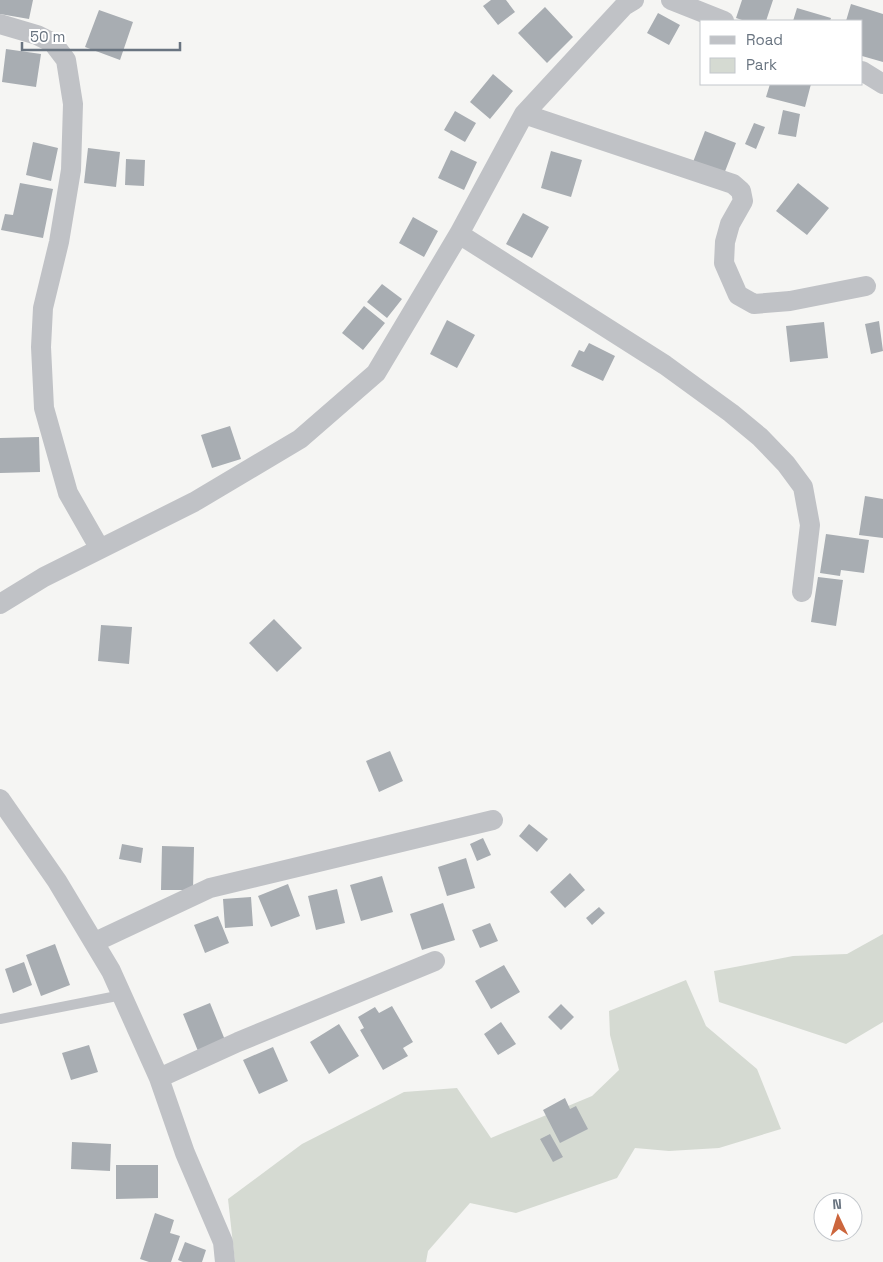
<svg xmlns="http://www.w3.org/2000/svg" width="883" height="1262" font-family="'Space Grotesk',sans-serif">
<style>
.green{fill:#d5dad2}
.building{fill:#a8adb2}
.lines{fill:none;stroke-linecap:round;stroke-linejoin:round}
.service{stroke:#c0c2c6;stroke-width:10}
.minor{stroke:#c0c2c6;stroke-width:20}
</style>
<rect width="100%" height="100%" fill="#f5f5f3"/>
<path class="green" d="M883 934V1022L846 1044 719 1002 714 971 793 956 847 954Z
M686 980 706 1026 757 1069 781 1129 719 1148 669 1151 635 1148 617 1178 516 1213 470 1203 428 1251 426 1262H235L228 1199 302 1144 404 1092 457 1088 491 1138 592 1096 619 1070 610 1035 609 1011Z"/>
<path class="building" d="M0 0H33L29 19 0 14Z
M491 0H506L515 12 498 25 483 6Z
M742 0H773L766 21H745L736 18Z
M851 4 883 14V62L862 56V21H846Z
M545 7 573 37 547 63 518 33Z
M797 8 831 18 830 21H793Z
M99 10 133 22 120 60 85 47Z
M658 13 680 25 669 45 647 33Z
M6 49 41 54 36 87 2 82Z
M493 74 513 91 490 119 470 102Z
M770 84H811L805 107 766 97Z
M783 110 800 114 796 137 778 134Z
M455 111 476 123 465 142 444 130Z
M754 123 765 127 756 149 745 144Z
M705 131 736 143 724 174 693 162Z
M33 142 58 148 51 181 26 175Z
M88 148 120 152 116 187 84 183Z
M451 150 477 162 464 190 438 178Z
M551 151 582 160 571 197 541 188Z
M126 159 145 160 144 186 125 185Z
M20 183 53 189 43 238 1 230 5 214 13 215Z
M798 183 829 208 807 235 776 211Z
M523 213 549 227 532 258 506 244Z
M413 217 438 231 424 257 399 243Z
M382 284 402 299 387 318 367 302Z
M364 306 385 323 363 350 342 333Z
M447 320 475 335 457 368 430 354Z
M879 321 883 351 871 354 865 324Z
M824 322 828 358 790 362 786 326Z
M589 343 615 356 603 381 571 366 579 350 584 352Z
M230 426 241 459 212 468 201 435Z
M39 437 40 472 0 473V438Z
M865 496 883 499V538L859 535Z
M826 534 869 540 864 573 841 570 840 576 820 573Z
M818 577 843 580 836 626 811 622Z
M274 619 302 648 277 672 249 643Z
M101 625 132 627 129 664 98 661Z
M390 751 403 781 379 792 366 761Z
M529 824 548 839 537 852 519 836Z
M483 838 491 855 477 861 470 844Z
M122 844 143 848 141 863 119 859Z
M162 846 194 847 193 890H161Z
M466 858 475 888 447 896 438 867Z
M570 873 585 890 565 908 550 892Z
M382 876 393 912 361 921 350 885Z
M288 884 300 916 271 927 258 896Z
M337 889 345 923 316 930 308 896Z
M251 897 253 926 225 928 223 899Z
M443 903 455 940 422 950 410 914Z
M599 907 605 913 592 925 586 918Z
M218 916 229 943 205 953 194 925Z
M490 923 498 941 480 948 472 930Z
M55 944 70 985 41 996 26 955Z
M24 962 32 985 13 993 5 969Z
M504 965 520 992 491 1009 475 981Z
M210 1003 225 1040 198 1051 183 1014Z
M561 1004 574 1017 561 1030 548 1017Z
M392 1006 413 1042 403 1048 408 1056 383 1070 360 1030 364 1028 358 1017 375 1007 379 1013Z
M501 1022 516 1044 498 1055 484 1034Z
M339 1024 359 1056 329 1074 310 1042Z
M89 1045 98 1072 71 1080 62 1053Z
M273 1047 288 1081 259 1094 243 1060Z
M565 1098 570 1109 576 1106 588 1129 560 1143 543 1110Z
M550 1134 563 1157 553 1162 540 1139Z
M72 1142 111 1144 110 1171 71 1169Z
M116 1165H158V1198L116 1199Z
M155 1213 174 1220 170 1233 180 1236 171 1262H149L140 1259Z
M185 1242 206 1250 202 1262H183L178 1260Z"/>
<g class="lines">
<path class="service" d="M0 1019 122 995"/>
<path class="minor" d="M671 0 724 21
M0 24 37 35 53 43 66 60 73 104 71 170 59 242 43 308 41 347 44 408 68 493 100 549
M862 71 883 84
M524 114 733 184 741 191 743 201 730 224 725 242 724 263 738 295 754 304 790 301 866 286
M459 234 665 365 731 413 760 437 786 464 803 487 810 525 802 592
M0 604 44 577 194 502 300 439 376 373 459 234 524 114 624 6 634 0
M0 799 57 881 111 971 159 1078 185 1153 223 1242 225 1262
M95 942 210 888 493 820
M159 1078 238 1042 435 961"/>
</g>
<rect x="700" y="20" width="162" height="65" fill="#ffffff" stroke="#c3c7cc"/>
<rect x="710" y="36" width="25" height="8" fill="#c0c2c6" stroke="#c3c7cc"/>
<text x="746" y="45" font-size="15" fill="#697480">Road</text>
<rect x="710" y="58" width="25" height="15" fill="#d5dad2" stroke="#c3c7cc"/>
<text x="746" y="70" font-size="15" fill="#697480">Park</text>
<g transform="translate(838 1217) rotate(356)"><circle r="24" fill="#ffffff" stroke="#c3c7cc"/>
<path d="M0-4L9 19L0 12L-9 19Z" fill="#cc663d"/>
<text y="-8" font-size="14" font-weight="bold" text-anchor="middle" fill="#697480">N</text>
</g>
<path d="M22 42v8h158v-8" fill="none" stroke="#697480" stroke-width="2.5"/>
<text x="30" y="42" font-size="15" fill="#697480" stroke="#ffffff" stroke-width="4" paint-order="stroke">50 m</text>
</svg>
